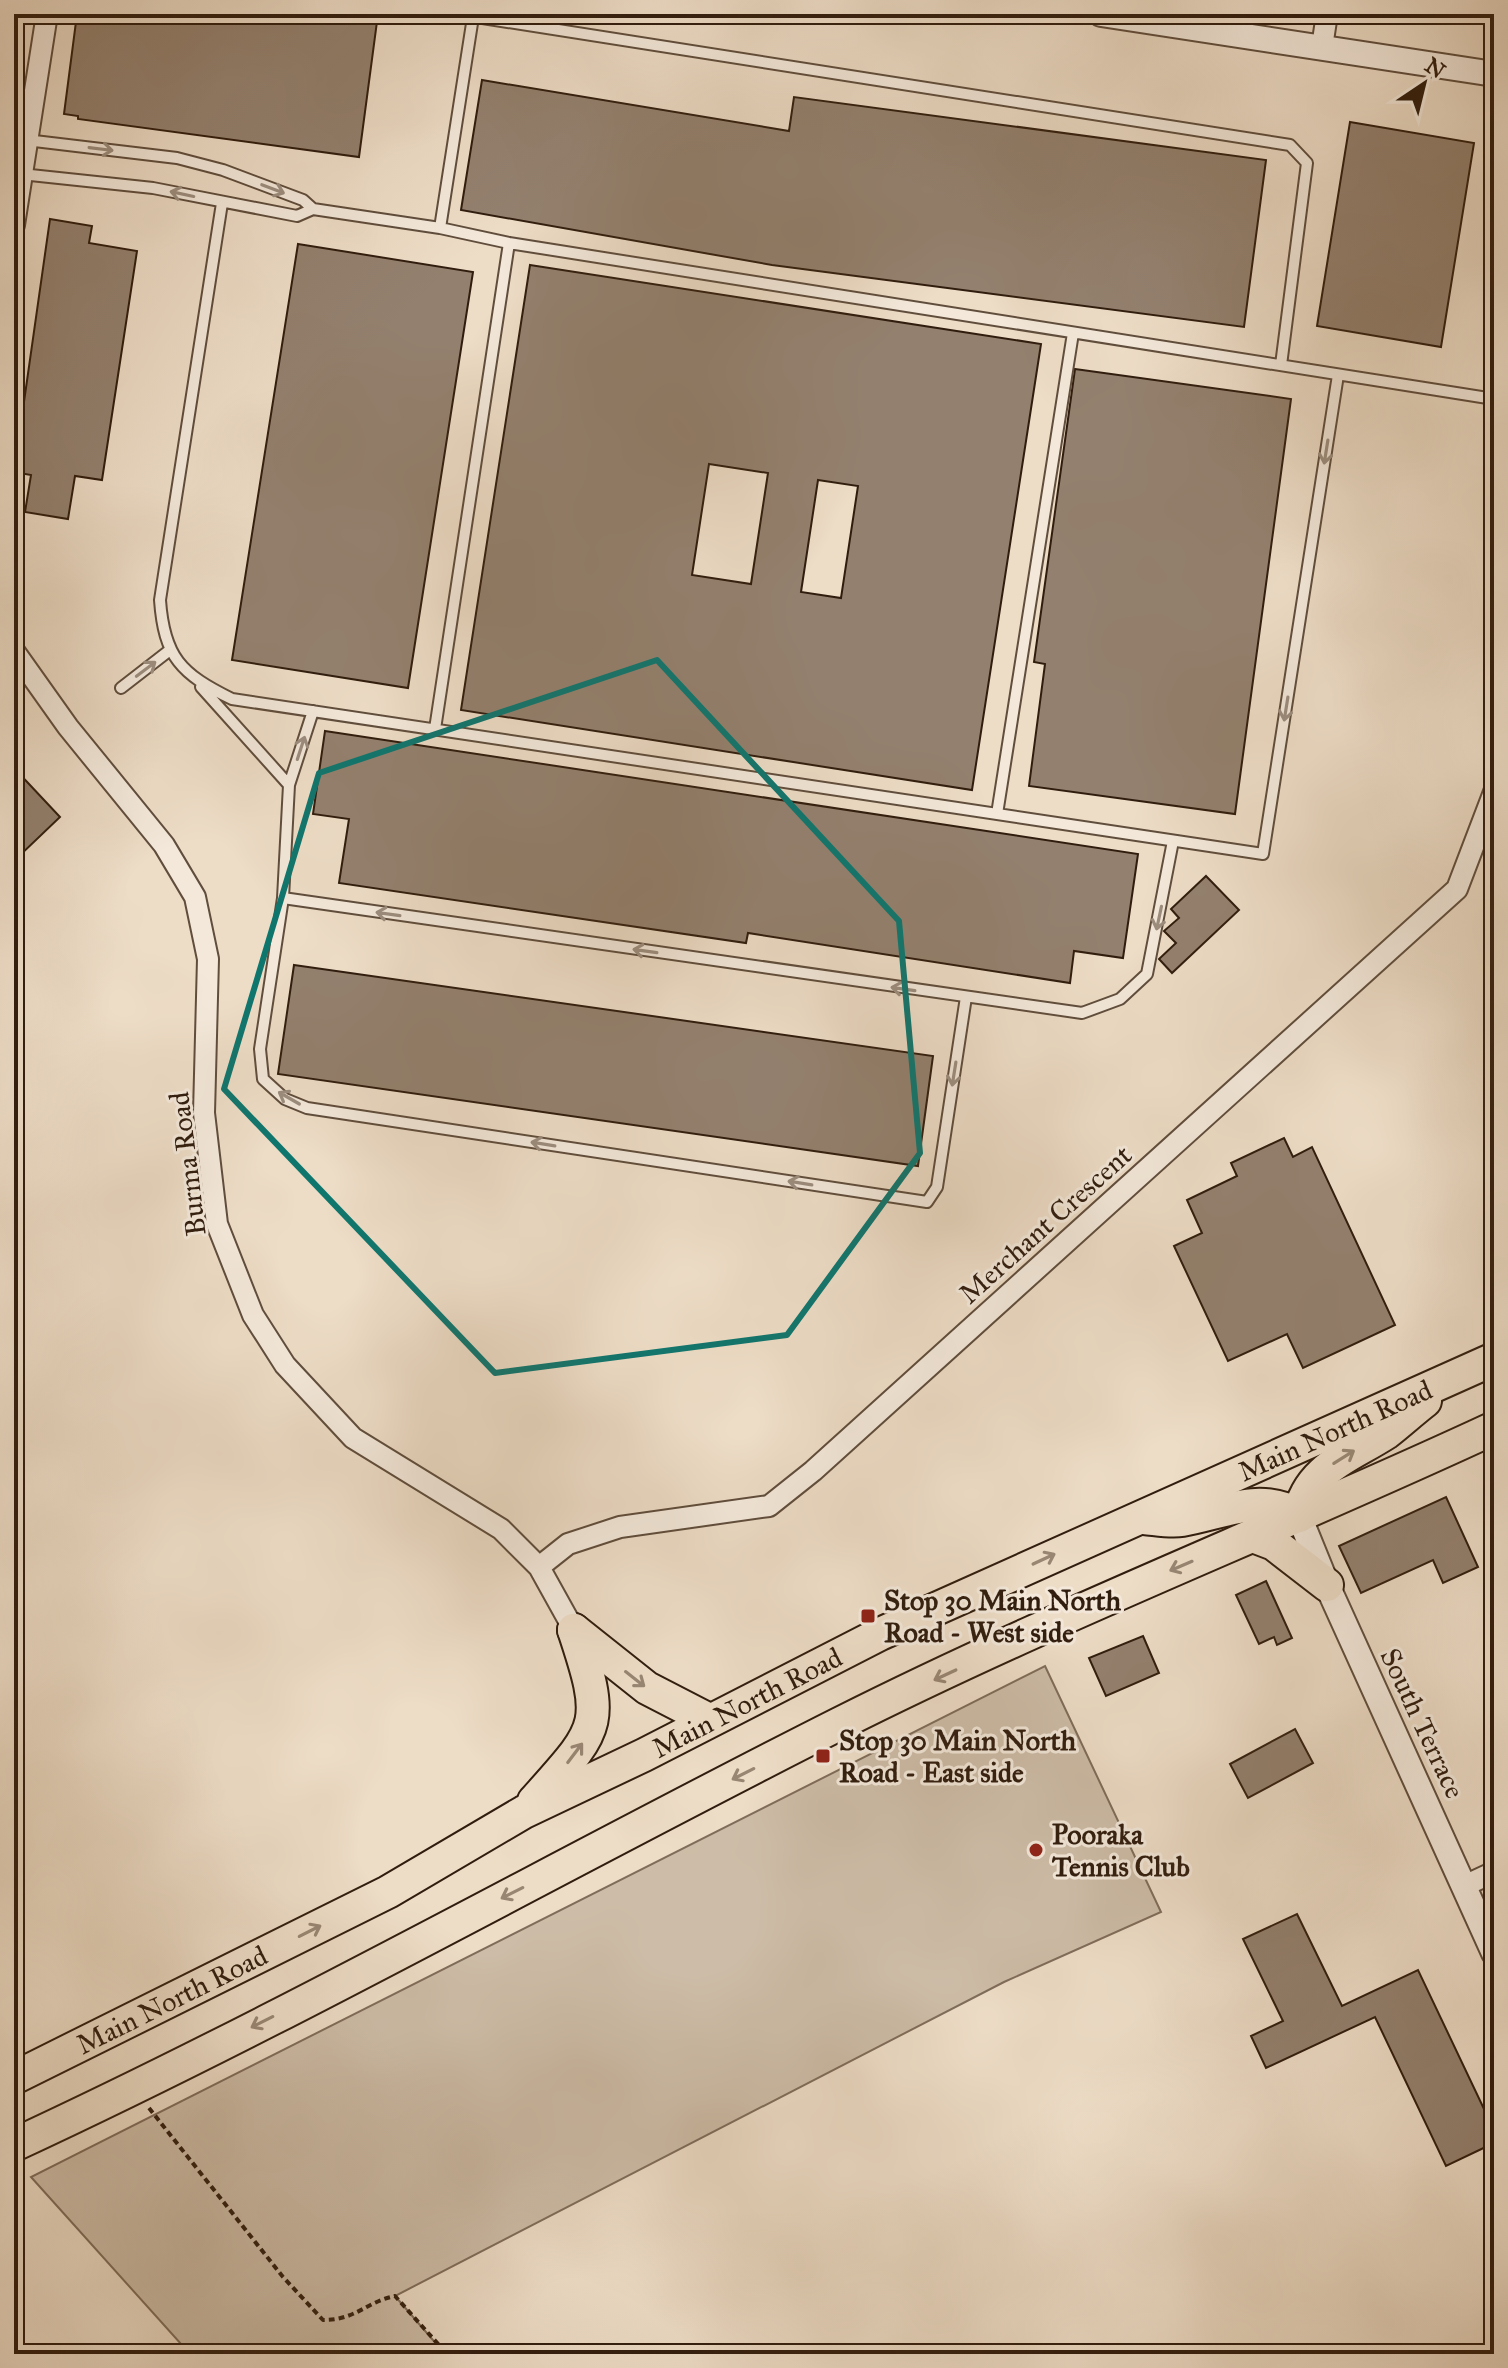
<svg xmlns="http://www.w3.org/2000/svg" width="1508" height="2368" font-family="'IM FELL Great Primer',serif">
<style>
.green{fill:#cdbca7;stroke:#7f6c5a;stroke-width:2}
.building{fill:#93806e;stroke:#311d0e;stroke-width:2;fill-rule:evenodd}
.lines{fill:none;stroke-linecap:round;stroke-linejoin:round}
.service-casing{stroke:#604d3c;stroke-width:14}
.minor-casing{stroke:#604d3c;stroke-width:24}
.tertiary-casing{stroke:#604d3c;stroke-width:28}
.trunk-casing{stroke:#311d0e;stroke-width:36}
.path{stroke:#311d0e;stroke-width:4;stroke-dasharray:6 4;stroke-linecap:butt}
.service{stroke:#f3e8da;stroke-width:10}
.minor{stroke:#f3e8da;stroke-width:20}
.tertiary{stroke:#f3e8da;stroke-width:24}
.trunk{stroke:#eddcc6;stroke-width:32}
.oneway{stroke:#9c8d7e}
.oneway2{stroke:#988673}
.marked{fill:none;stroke:#0f766e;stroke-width:6;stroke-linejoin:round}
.poi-dot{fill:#8f2418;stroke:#f3e8da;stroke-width:3}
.labels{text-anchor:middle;stroke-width:6;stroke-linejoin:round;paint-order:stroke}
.street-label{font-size:28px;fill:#311d0e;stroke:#f3e8da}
.poi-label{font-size:28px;font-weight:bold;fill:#311d0e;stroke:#f3e8da;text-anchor:start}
</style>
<rect width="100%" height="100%" fill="#eddcc6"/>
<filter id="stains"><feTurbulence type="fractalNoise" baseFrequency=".0025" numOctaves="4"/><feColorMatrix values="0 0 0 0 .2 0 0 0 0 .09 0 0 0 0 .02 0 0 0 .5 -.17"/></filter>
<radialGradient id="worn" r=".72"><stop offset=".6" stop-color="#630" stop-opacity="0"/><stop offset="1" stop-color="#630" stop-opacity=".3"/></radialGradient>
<path class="green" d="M1045 1666 1161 1912 1004 1982 395 2296 445 2354H190L31 2177Z"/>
<path class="building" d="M77 14H378L359 157 78 119V116L64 114Z
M482 80 789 131 794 97 1266 160 1244 327 772 265 461 210Z
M1350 122 1474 143 1441 347 1317 326Z
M50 219 92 226 89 243 137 251 102 480 75 476 68 519 25 512 31 475 14 472Z
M298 244 473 272 408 688 232 660Z
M530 265 1041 344 972 790 461 710ZM709 464 768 473 751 584 692 575ZM818 480 858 486 841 598 801 592Z
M1075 369 1291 399 1235 814 1029 786 1045 664 1034 662Z
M325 731 1138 854 1123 958 1074 951 1070 983 748 933 746 943 339 883 349 819 313 814Z
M14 768 60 817 14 861Z
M1206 876 1239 910 1172 973 1159 959 1176 943 1164 931 1179 918 1171 909Z
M294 965 933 1056 918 1166 278 1074Z
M1284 1138 1293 1157 1312 1147 1395 1325 1303 1368 1287 1334 1228 1361 1174 1246 1202 1233 1187 1200 1237 1176 1231 1163Z
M1446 1497 1478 1567 1443 1583 1433 1560 1361 1593 1339 1546Z
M1266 1581 1292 1638 1277 1645 1274 1637 1259 1644 1236 1595Z
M1143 1636 1159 1673 1106 1696 1089 1658Z
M1295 1729 1313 1763 1248 1798 1230 1764Z
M1297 1914 1342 2006 1418 1970 1494 2130V2143L1446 2166 1375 2017 1266 2068 1251 2036 1283 2021 1243 1939Z"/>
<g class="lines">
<defs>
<path id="service" d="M457 14 1290 145 1307 163 1281 365
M26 140 177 158 223 170 303 200 313 209
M21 174 153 188 297 216 313 209 440 228 509 243 1494 399
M222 203 160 600C164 657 181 674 232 699L1263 854 1338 375
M440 228 473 17
M201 687 289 785 283 898 260 1049 263 1079 285 1099 307 1108 927 1202 937 1187 966 997
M121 688 170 650
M435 729 509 243
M289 785 313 711
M997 814 1073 333
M283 898 1082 1013 1120 999 1147 974 1173 841"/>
<path id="minor" d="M1322 47 1327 14
M14 225 47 14
M14 651 68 727 164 845 195 897 208 959 204 1113 217 1224 253 1315 285 1365 353 1438 501 1529 539 1567 574 1630
M539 1567 568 1544 620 1527 769 1506 813 1471 1457 889 1494 792
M1464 1886 1494 1872"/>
<path id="tertiary" d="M1101 14 1494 74
M1299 1516 1327 1585 1494 1953"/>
<g id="trunk">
<path d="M1299 1516C1308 1468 1349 1457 1386 1433 1399 1423 1412 1411 1425 1401"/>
<path d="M1144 1518C1156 1519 1170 1522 1182 1520 1223 1513 1261 1492 1299 1516"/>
<path d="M1253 1536 1274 1544 1327 1585"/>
<path d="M574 1630 647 1688 709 1720"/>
<path d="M534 1801C600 1727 606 1726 574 1630"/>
<path id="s1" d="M14 2078 388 1892 524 1812 644 1755 880 1634 1494 1359"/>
<path d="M14 2145C294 2015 563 1863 839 1724 1053 1616 1277 1529 1494 1428"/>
</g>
</defs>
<use href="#service" class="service-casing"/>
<use href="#minor" class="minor-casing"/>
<use href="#tertiary" class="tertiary-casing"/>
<use href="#trunk" class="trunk-casing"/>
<path class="path" d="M149 2108 283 2277 323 2320C356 2320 366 2302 395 2296L447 2354"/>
<use href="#service" class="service"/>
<use href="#minor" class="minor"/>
<use href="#tertiary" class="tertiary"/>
<use href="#trunk" class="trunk"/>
</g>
<defs><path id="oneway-shaft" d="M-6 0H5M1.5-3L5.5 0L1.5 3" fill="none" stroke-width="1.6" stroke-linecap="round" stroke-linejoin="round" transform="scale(2)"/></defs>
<g class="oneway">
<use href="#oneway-shaft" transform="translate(101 149) rotate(7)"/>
<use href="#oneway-shaft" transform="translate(273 189) rotate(21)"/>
<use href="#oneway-shaft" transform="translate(182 194) rotate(-168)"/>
<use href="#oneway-shaft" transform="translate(1326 452) rotate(99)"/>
<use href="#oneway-shaft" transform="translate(146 669) rotate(-37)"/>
<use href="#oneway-shaft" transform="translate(1286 709) rotate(99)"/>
<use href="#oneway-shaft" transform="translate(301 748) rotate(-72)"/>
<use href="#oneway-shaft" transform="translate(388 914) rotate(-172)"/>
<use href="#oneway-shaft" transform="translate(1159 918) rotate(102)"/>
<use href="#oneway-shaft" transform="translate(645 951) rotate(-172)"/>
<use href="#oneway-shaft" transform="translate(903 989) rotate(-172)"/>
<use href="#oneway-shaft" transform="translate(954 1074) rotate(99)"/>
<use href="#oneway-shaft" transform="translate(289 1098) rotate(-150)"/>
<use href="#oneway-shaft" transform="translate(543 1144) rotate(-171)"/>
<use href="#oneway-shaft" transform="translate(800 1183) rotate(-171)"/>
</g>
<g class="oneway2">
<use href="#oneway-shaft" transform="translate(1344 1457) rotate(-32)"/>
<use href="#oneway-shaft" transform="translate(1044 1559) rotate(-25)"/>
<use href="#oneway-shaft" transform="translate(1181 1566) rotate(157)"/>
<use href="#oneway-shaft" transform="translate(945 1675) rotate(155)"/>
<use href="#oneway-shaft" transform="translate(635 1679) rotate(38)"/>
<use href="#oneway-shaft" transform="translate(575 1753) rotate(-53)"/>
<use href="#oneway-shaft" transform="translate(743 1774) rotate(153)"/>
<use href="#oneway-shaft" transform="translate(512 1893) rotate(153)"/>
<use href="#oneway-shaft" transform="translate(310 1931) rotate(-27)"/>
<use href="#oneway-shaft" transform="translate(262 2022) rotate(153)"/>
</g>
<path class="marked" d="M657 660 899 921 920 1153 787 1335 495 1373 224 1089 319 773Z"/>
<g class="poi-dot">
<rect x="860" y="1608" width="16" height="16" rx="4"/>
<rect x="815" y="1748" width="16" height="16" rx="4"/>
<circle cx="1036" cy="1850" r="8"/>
</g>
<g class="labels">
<g class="street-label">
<text transform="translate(187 1164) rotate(-97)" y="10">Burma Road</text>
<text transform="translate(1045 1224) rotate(-42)" y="10">Merchant Crescent</text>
<text dy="10" stroke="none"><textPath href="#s1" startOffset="1472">Main North Road</textPath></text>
<text dy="10" stroke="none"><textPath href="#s1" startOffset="824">Main North Road</textPath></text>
<text transform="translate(1423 1723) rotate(65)" y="10">South Terrace</text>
<text dy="10" stroke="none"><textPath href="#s1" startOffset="176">Main North Road</textPath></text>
</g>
<g class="poi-label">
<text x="884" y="1610">Stop 30 Main North<tspan x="884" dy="32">Road - West side</tspan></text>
<text x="839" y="1750">Stop 30 Main North<tspan x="839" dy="32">Road - East side</tspan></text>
<text x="1052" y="1844">Pooraka<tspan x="1052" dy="32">Tennis Club</tspan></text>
</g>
</g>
<rect width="1508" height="2368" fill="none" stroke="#eddcc6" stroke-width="48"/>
<rect x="16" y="16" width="1476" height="2336" fill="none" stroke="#311d0e" stroke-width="4"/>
<rect x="24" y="24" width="1460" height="2320" fill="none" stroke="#311d0e" stroke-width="2"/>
<g transform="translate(1424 84) rotate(35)" stroke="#f3e8da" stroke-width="6" paint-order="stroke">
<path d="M0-6L14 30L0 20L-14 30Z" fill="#311d0e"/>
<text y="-12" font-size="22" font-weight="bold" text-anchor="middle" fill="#311d0e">N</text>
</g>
<rect width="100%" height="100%" filter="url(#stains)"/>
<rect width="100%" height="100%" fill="url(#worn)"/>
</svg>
